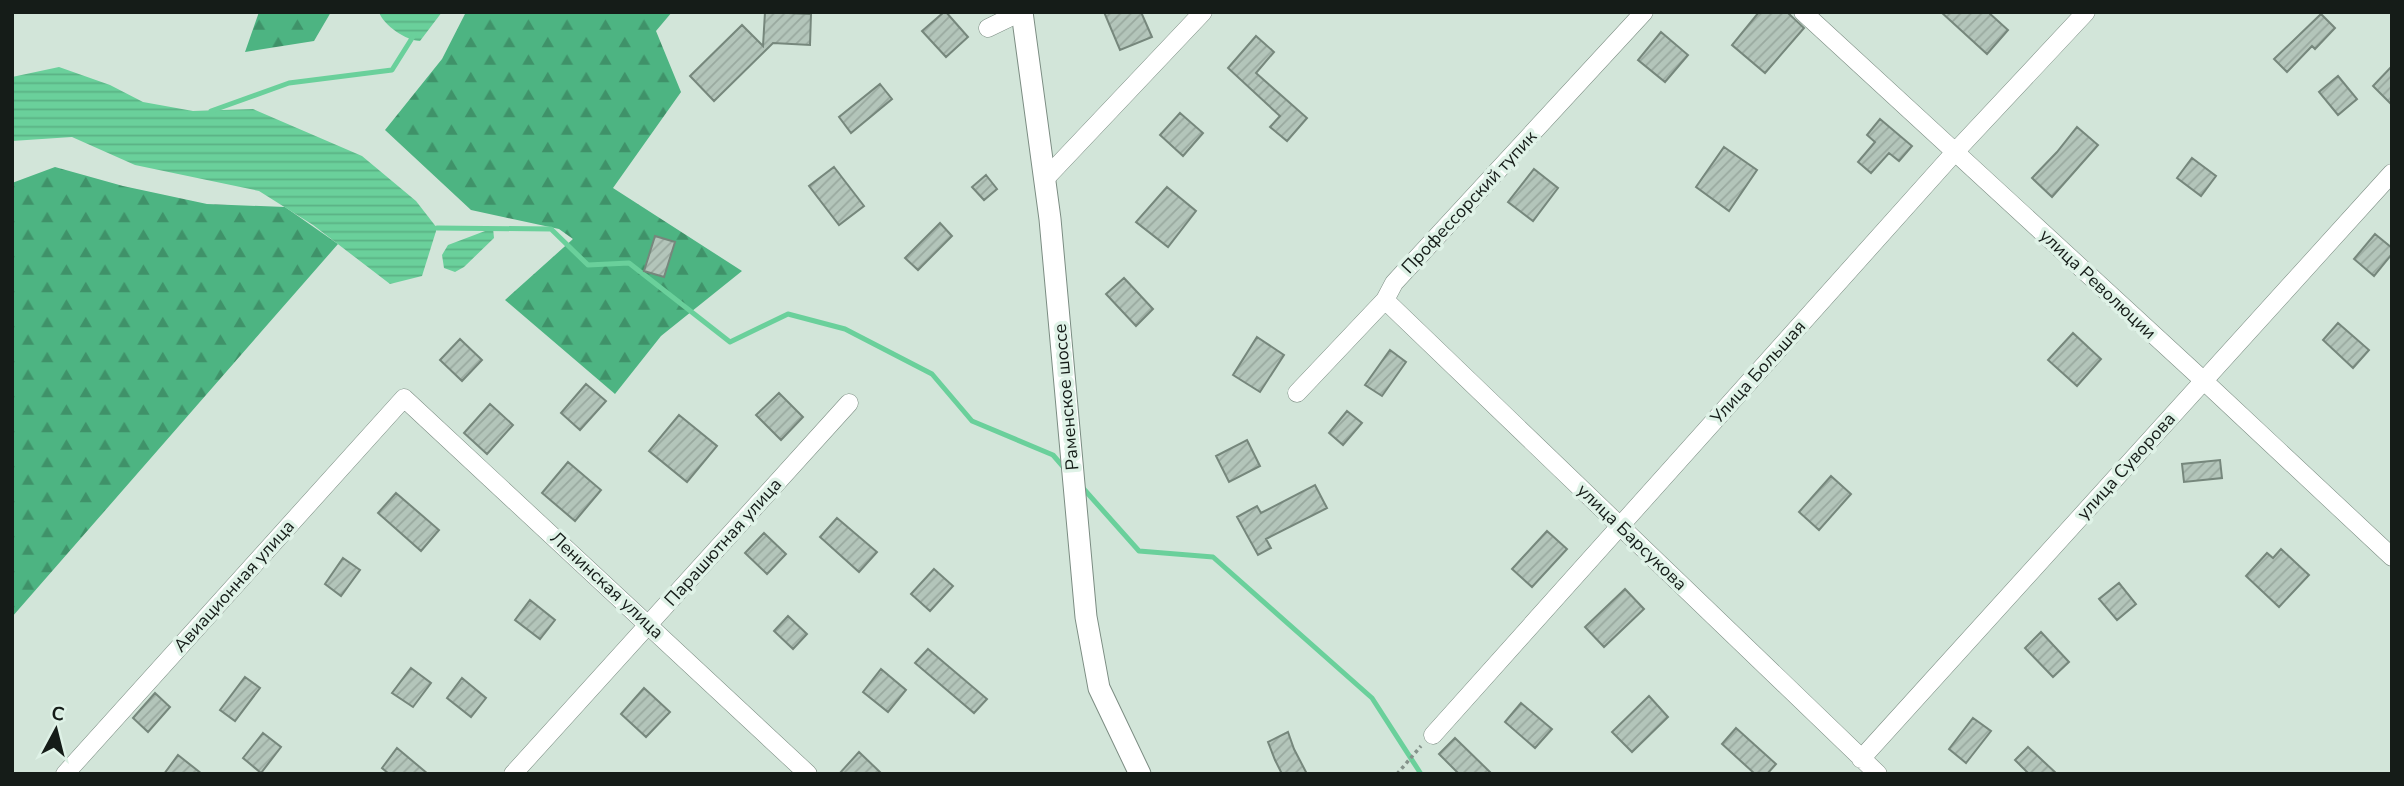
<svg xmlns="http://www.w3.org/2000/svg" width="2404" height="786" font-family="'Nunito Sans',sans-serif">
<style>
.forest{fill:url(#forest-firs)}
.water{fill:url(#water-rules)}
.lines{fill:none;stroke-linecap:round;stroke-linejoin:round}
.stream{stroke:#6ad09b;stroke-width:5}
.building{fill:url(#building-hatch);stroke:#76877c;stroke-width:2}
.minor-casing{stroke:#7b8c82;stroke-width:19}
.major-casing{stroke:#7b8c82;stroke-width:23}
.path{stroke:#85938b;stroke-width:3.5;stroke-dasharray:3.5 3.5;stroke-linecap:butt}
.minor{stroke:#fff;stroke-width:18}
.major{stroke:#fff;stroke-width:21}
.labels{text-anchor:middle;stroke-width:7;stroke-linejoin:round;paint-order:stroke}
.street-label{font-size:18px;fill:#151c18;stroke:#dff2e7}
</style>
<defs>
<pattern id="forest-firs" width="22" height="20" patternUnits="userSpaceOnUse" patternTransform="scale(1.75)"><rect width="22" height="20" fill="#4db482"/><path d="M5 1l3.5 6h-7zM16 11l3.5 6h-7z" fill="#3f9269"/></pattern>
<pattern id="water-rules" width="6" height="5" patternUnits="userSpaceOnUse" patternTransform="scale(1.75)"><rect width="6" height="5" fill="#6ad09b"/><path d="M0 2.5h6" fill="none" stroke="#5bb285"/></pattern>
<pattern id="building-hatch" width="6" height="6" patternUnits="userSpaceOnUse" patternTransform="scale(1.75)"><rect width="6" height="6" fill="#b3c5ba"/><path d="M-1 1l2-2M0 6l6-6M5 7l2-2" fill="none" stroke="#99a99f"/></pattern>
</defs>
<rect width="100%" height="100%" fill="#d2e5d9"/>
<path class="forest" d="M259 12H331L314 41 245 52Z
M466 12H672L656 31 681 92 613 188 742 271 661 336 615 394 505 300 573 239 559 229 471 210 385 130 442 59Z
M55 167 123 186 207 204 285 207 338 244 12 617V183Z"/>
<path class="water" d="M379 12H442L420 41C407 41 383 25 379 12Z
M59 67 110 85 143 102 193 111 253 109 362 156 416 201 437 228 422 276 390 284 313 225 259 191 135 165 72 137 12 141V77Z
M493 228 494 238 464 267 455 272 444 268 442 255 448 245Z"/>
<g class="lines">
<path class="stream" d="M211 111 289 83 392 70 414 35
M437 228 551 229 588 265 629 263 730 342 788 314 845 329 932 374 972 421 1053 455 1066 470
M1082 487 1139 551 1213 557 1372 698 1421 774"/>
</g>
<path class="building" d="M765 12 811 14 810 45 773 43 714 101 690 76 742 25 763 46Z
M944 12H946L968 37 946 57 922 31Z
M1104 12H1141L1152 37 1120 50Z
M1759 12H1787L1804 28 1765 73 1732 45Z
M1941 12H1988L2008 30 1987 54Z
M2321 14 2335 28 2315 49 2312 46 2287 72 2274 59Z
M1661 32 1688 55 1665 82 1638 60Z
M1256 36 1274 52 1256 73 1307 118 1287 141 1270 127 1280 116 1228 68Z
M2392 66V105L2373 86Z
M2338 76 2357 99 2338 115 2319 92Z
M880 84 892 99 851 133 839 117Z
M1180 113 1203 133 1183 156 1160 135Z
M1880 119 1912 146 1899 161 1889 153 1871 173 1858 162 1875 142 1867 135Z
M2077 127 2098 145 2052 197 2032 178 2057 152Z
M1724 147 1757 170 1729 211 1696 187Z
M2192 158 2216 176 2201 196 2177 178Z
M834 167 864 206 839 225 809 186Z
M1534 169 1558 188 1533 221 1508 202Z
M986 175 997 189 984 200 972 187Z
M1167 187 1196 211 1168 247 1136 222Z
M940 223 952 236 918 270 905 258Z
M2375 234 2392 248V254L2374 276 2354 259Z
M655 236 675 242 664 277 644 271Z
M1124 278 1153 309 1136 326 1106 294Z
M2338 323 2369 350 2353 368 2323 340Z
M2073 333 2101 359 2077 386 2048 360Z
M1257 337 1284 355 1260 392 1233 375Z
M460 339 482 360 462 381 440 360Z
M1390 350 1406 362 1382 396 1365 385Z
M586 384 606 401 580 430 561 413Z
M779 393 803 417 781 440 756 415Z
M490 404 513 425 487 454 464 433Z
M1347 411 1362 423 1343 445 1329 433Z
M679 415 717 446 687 482 649 451Z
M1247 440 1260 466 1229 482 1216 456Z
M2220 460 2222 478 2184 482 2182 464Z
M568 462 601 490 575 521 542 493Z
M1831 476 1851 494 1819 530 1799 512Z
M1315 485 1327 508 1266 539 1271 548 1258 555 1237 517 1257 506 1261 513Z
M396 493 439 530 421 551 378 513Z
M837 518 877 552 859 572 820 537Z
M1547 531 1567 549 1532 587 1512 569Z
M764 533 786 554 767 574 745 553Z
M2281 549 2309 575 2279 607 2246 576 2267 553 2273 558Z
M343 558 360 570 341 596 325 584Z
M934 569 953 586 930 611 911 594Z
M2119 583 2136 604 2117 620 2099 599Z
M1625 589 1644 609 1604 647 1585 627Z
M530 600 555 620 540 639 515 620Z
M788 616 807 634 793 649 774 631Z
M2041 632 2069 662 2053 677 2025 648Z
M928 649 987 699 974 713 915 663Z
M411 668 431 683 413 707 392 693Z
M881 669 906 690 888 712 863 692Z
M245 677 260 688 235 721 220 710Z
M462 678 486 698 471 717 447 698Z
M644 688 670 712 646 737 621 714Z
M155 693 170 707 148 732 133 718Z
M1649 696 1668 717 1632 752 1612 732Z
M1521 703 1552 729 1535 748 1505 722Z
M1973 718 1991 731 1966 763 1949 749Z
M1736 728 1776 764 1767 774H1755L1722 744Z
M1288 732 1294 749 1307 774H1282L1275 760 1268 742Z
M263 733 281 747 261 773 243 758Z
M1455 738 1492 774H1459L1439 754Z
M2028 747 2057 774H2029L2015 760Z
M397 748 428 774H389L382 768Z
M859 752 882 774H839Z
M178 755 202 774H164Z"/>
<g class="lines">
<defs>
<path id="minor" d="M1803 12 2204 381 2392 557
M988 28 1021 12
M1044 180 1203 12
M1385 300 1878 774
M1297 393 1385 300 1394 283 1644 12
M1433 735 1955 152 2086 12
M1861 759 2392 173
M65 774 404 398 808 774
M513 774 849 403"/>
<path id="major" d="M1022 12 1050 219 1086 617 1099 688 1140 774"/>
</defs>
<use href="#minor" class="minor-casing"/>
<use href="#major" class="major-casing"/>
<path class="path" d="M1397 774 1421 746"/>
<use href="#minor" class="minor"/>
<use href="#major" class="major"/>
</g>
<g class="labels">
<g class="street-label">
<text transform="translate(1469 202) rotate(-47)" y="6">Профессорский тупик</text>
<text transform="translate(2098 284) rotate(43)" y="6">улица Революции</text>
<text transform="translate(1758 372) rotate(-48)" y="6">Улица Большая</text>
<text transform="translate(1066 397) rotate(-95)" y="6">Раменское шоссе</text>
<text transform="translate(2126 466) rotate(-48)" y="6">улица Суворова</text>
<text transform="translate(1632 537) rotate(44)" y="6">улица Барсукова</text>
<text transform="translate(723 542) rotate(-48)" y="6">Парашютная улица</text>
<text transform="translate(607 585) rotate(43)" y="6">Ленинская улица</text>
<text transform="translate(234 586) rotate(-48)" y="6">Авиационная улица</text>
</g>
</g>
<rect width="2404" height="786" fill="none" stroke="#151c18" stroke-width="28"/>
<g transform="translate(56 730) rotate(7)" stroke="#dff2e7" stroke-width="5" paint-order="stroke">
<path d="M0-5L12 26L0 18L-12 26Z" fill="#151c18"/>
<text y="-10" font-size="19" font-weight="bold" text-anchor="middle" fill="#151c18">С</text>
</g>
</svg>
